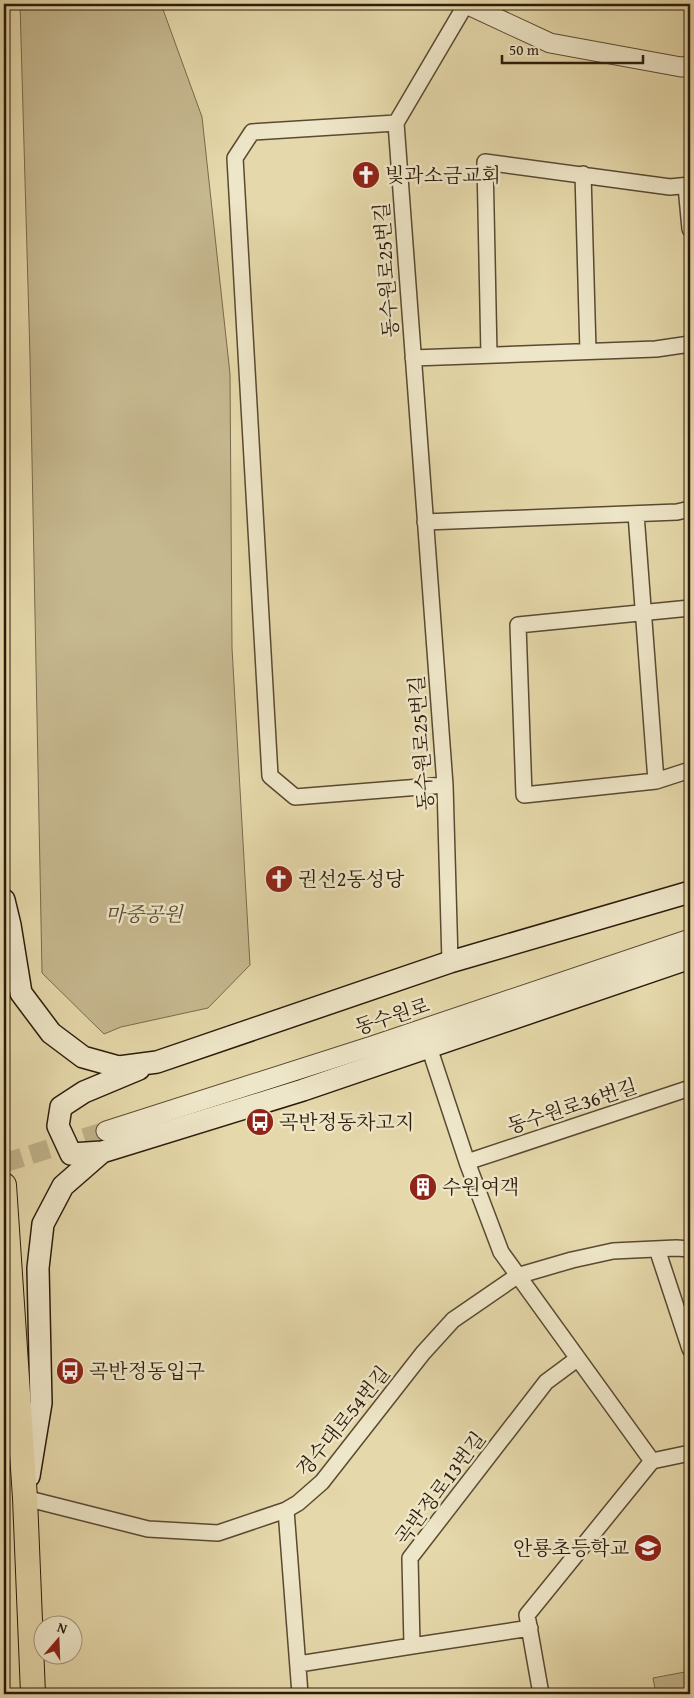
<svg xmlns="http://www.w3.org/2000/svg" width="694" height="1698" font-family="'Gentium Book Plus','Noto Serif KR',serif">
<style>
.green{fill:#c6b88f;stroke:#796a4c}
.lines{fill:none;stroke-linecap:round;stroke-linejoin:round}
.tertiary-tunnel{stroke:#c0b28a;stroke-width:19;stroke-dasharray:19 9;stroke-linecap:butt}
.minor-casing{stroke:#5a4a32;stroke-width:18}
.tertiary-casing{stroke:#5a4a32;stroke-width:21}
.secondary-casing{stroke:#2c1b0a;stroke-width:24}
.primary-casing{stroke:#2c1b0a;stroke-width:26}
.minor{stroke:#eee6c8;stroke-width:15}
.tertiary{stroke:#eee6c8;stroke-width:19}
.secondary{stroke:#eee6c8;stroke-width:21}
.primary{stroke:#e5d8aa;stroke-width:24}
.labels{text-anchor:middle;stroke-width:5;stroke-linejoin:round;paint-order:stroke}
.poi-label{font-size:20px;fill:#2c1b0a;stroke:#eee6c8;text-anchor:start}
.street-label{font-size:20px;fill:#2c1b0a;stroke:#eee6c8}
.park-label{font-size:20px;font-style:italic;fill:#5a4a32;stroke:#eee6c8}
</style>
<rect width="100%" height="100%" fill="#e5d8aa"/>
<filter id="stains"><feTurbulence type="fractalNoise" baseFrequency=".004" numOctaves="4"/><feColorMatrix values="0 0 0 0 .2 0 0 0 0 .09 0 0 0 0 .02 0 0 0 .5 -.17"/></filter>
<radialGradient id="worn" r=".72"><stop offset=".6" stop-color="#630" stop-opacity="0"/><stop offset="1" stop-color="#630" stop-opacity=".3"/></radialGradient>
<path class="green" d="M20 4H161L202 117 230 374 232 648 250 965 208 1008 121 1027 104 1034 42 973 30 357Z
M690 1671V1694H656L653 1678Z"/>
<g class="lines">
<path class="tertiary-tunnel" d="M4 1163 106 1131"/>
<defs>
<path id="minor" d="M396 123 252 132 235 158 270 776 295 797 445 785
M583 174 588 351
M686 186 690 229
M489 355 485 162 670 187 690 185
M413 358 656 349 690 344
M636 514 656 781
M425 522 677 512 690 509
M690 608 518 625 524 795 656 781 690 770
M450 962 445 785 396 123 466 4
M429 1047 467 1162 501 1252 652 1461
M467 1162 690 1088
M657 1249 690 1349
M25 1498 148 1529 218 1533 286 1510 298 1503 322 1482 423 1353 453 1320 517 1276 572 1260 613 1251 676 1248 690 1249
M286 1510 300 1694
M412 1646 530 1628
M299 1664 412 1646 410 1558 546 1382 577 1359
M541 1694 527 1615 652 1461 690 1453"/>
<path id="tertiary" d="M466 4 550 43 681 67 690 66
M106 1131 372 1046 690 939"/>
<path id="secondary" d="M4 900 10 925 21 993 51 1033 83 1057 119 1067 157 1062 450 962 690 892
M102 1152 71 1154 58 1126 61 1107 84 1092 139 1069
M29 1476 41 1403 38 1268 43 1224 63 1186 102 1152 303 1090 690 958"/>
<path id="primary" d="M4 1185 25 1498 33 1694"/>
</defs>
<use href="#minor" class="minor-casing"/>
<use href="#tertiary" class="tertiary-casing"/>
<use href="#secondary" class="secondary-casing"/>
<use href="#primary" class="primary-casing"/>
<use href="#minor" class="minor"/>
<use href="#tertiary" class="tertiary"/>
<use href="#secondary" class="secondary"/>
<use href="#primary" class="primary"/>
</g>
<defs>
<symbol id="church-disc" viewBox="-11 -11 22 22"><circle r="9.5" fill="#8f2418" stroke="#eee6c8"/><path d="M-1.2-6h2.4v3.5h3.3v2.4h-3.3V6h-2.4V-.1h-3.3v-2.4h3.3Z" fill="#fff"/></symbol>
<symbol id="bus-disc" viewBox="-11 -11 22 22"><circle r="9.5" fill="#8f2418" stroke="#eee6c8"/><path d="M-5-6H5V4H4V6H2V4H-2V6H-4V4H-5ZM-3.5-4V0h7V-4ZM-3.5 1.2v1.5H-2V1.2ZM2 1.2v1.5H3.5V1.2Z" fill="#fff"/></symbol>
<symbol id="building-disc" viewBox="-11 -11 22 22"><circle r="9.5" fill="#8f2418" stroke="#eee6c8"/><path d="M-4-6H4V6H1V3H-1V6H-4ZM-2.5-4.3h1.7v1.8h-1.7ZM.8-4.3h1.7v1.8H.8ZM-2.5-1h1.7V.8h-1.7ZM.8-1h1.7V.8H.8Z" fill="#fff"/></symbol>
<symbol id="school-disc" viewBox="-11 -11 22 22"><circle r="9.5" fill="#8f2418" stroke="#eee6c8"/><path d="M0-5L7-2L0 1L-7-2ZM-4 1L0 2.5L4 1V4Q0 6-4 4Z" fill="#fff"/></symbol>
</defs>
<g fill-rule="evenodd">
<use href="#church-disc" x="350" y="159" width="32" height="32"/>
<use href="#church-disc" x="263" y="863" width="32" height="32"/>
<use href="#bus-disc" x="244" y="1106" width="32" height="32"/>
<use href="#building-disc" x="407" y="1171" width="32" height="32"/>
<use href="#bus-disc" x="54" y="1355" width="32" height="32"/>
<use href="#school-disc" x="632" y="1532" width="32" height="32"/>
</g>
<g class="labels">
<g class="poi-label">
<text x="385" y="182">빛과소금교회</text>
<text x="298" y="886">권선2동성당</text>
<text x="279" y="1129">곡반정동차고지</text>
<text x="442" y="1194">수원여객</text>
<text x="89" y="1378">곡반정동입구</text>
<text x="629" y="1555" text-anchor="end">안룡초등학교</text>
</g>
<g class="street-label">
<text transform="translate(386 270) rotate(-94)" y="7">동수원로25번길</text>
<text transform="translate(421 743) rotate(-94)" y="7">동수원로25번길</text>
<text transform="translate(392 1016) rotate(-18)" y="7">동수원로</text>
<text transform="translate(572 1106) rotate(-18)" y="7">동수원로36번길</text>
<text transform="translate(343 1421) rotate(-51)" y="7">경수대로54번길</text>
<text transform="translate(440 1488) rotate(-53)" y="7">곡반정로13번길</text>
</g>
<g class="park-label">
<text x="144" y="921">마중공원</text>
</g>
</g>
<rect width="694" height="1698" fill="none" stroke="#e5d8aa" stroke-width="20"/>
<rect x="5" y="5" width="684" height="1688" fill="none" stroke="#2c1b0a" stroke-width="2.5"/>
<rect x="10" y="10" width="674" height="1678" fill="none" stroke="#2c1b0a"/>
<g transform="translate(58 1640) rotate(19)"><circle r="24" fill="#eee6c8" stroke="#a0957c"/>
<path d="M0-4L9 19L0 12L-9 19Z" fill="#8f2418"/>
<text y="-8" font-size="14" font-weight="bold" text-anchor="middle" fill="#2c1b0a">N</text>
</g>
<path d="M502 55v8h141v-8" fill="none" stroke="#2c1b0a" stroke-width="2.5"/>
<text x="509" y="55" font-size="15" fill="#2c1b0a" stroke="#eee6c8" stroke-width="4" paint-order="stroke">50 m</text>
<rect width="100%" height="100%" filter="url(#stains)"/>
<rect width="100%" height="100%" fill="url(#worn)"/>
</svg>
